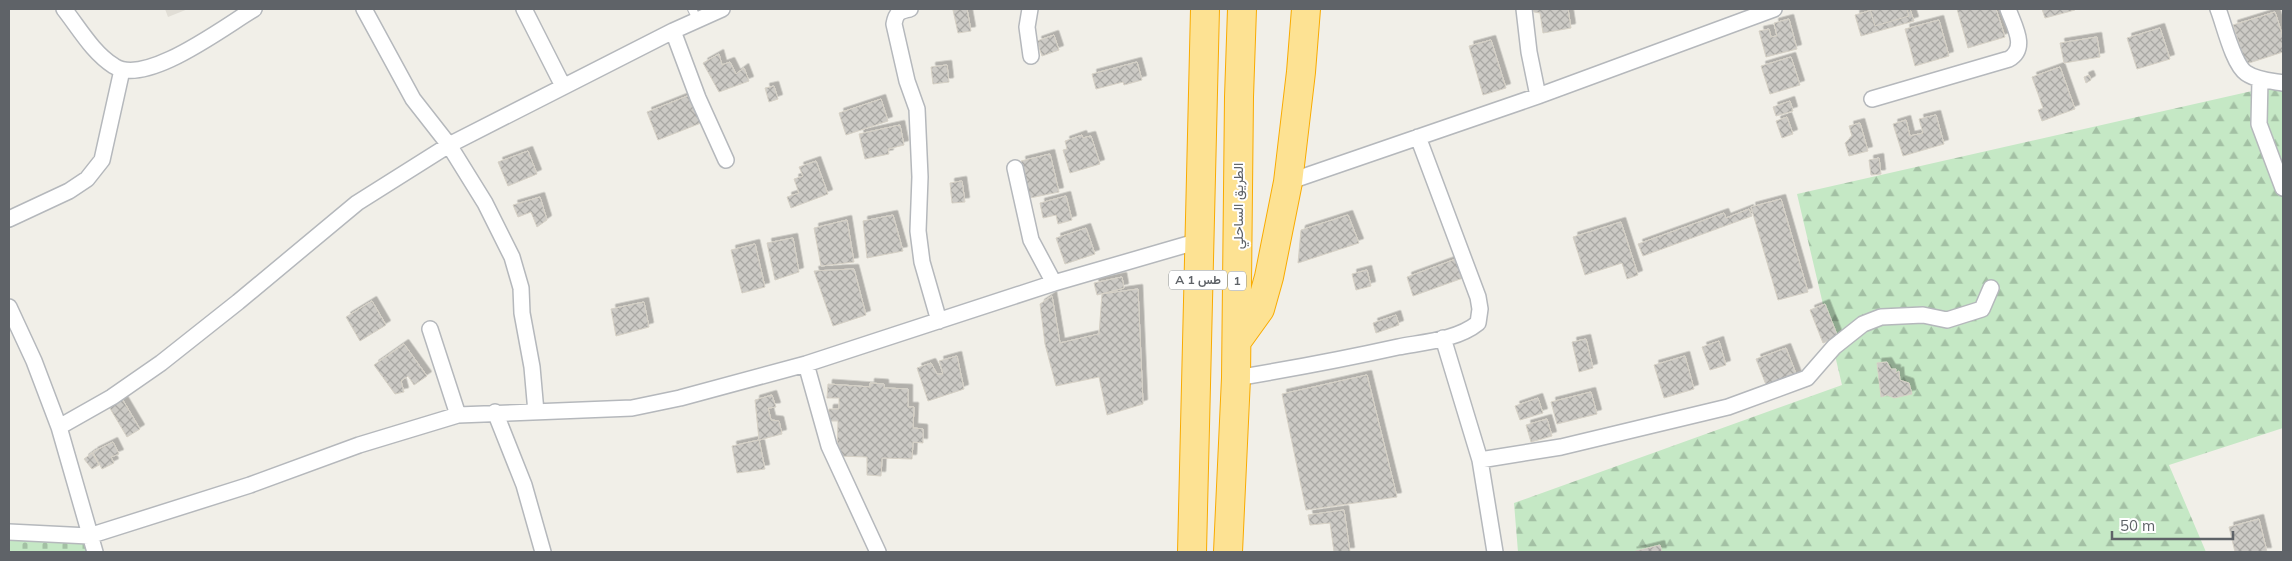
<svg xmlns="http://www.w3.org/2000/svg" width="2292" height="561" font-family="Mulish,Vazirmatn,sans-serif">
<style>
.education{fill:#e1ded6}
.forest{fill:url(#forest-firs)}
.cemetery{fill:url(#cemetery-stones)}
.building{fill:url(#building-cross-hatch);stroke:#d6d1c6;filter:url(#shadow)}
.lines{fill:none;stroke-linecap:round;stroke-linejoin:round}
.lane-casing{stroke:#b5b8bc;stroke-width:10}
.street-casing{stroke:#b5b8bc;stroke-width:18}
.highway-casing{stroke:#f9ab00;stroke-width:30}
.lane{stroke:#fff;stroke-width:8}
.street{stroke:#fff;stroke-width:15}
.highway{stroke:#fde293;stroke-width:28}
.labels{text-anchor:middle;stroke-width:4;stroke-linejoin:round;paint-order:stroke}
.shield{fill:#fff;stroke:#8f9295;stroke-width:1}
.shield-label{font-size:12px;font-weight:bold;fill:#5f6368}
.street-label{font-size:14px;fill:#5f6368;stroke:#fff}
</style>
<defs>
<pattern id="forest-firs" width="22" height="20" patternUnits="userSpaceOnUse" patternTransform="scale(1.25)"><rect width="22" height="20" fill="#c5e8c5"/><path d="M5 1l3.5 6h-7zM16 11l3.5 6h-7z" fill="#a3c0a4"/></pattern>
<pattern id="cemetery-stones" width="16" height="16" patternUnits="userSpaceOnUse" patternTransform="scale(1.25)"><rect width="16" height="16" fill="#c5e8c5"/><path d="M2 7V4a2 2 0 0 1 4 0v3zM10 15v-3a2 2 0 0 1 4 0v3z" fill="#a3c0a4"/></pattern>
<pattern id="building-cross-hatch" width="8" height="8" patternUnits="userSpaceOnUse" patternTransform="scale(1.25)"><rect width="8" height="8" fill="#cccac5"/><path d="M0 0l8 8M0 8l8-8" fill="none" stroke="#a9a8a4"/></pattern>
<filter id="shadow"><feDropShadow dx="4.5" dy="-4.5" stdDeviation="0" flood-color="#0004"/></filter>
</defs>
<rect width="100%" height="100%" fill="#f1efe8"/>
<path class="education" d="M165 9H188L168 17Z"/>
<path class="forest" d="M2283 84V428L2169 465 2206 552H1518L1514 503 1842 385 1797 194Z"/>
<path class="cemetery" d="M9 531 82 535 88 552H9Z"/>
<path class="building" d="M967 9 971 31 958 33 953 10Z
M1533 9H1568L1571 28 1543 33 1540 13 1534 12Z
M1870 9H1907L1909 16 1875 26Z
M1876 9H1910L1914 21 1861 36 1855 15Z
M1957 9H1996L2005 37 1968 48Z
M2042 9H2075V10L2045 18Z
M2275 12 2283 37V52L2246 64 2233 25Z
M1789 19 1797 49 1766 57 1759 31 1769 29 1771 37 1777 36 1774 23Z
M1939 20 1949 56 1915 66 1905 29Z
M2160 28 2170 59 2137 69 2127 38Z
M1054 35 1059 50 1042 56 1037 41Z
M2097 37 2100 57 2064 63 2060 43Z
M1491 40 1506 88 1483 95 1469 46Z
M719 54 722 65 730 62 736 74 744 68 749 81 719 92 703 63Z
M1791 57 1800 85 1770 94 1761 66Z
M1137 62 1142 80 1124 85 1123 82 1096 89 1092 74Z
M947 65 949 82 933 84 931 67Z
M2060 67 2075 109 2042 121 2038 110 2043 108 2032 77Z
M2089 75 2091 80 2086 83 2084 77Z
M774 86 778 99 769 102 765 88Z
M690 95 701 123 658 140 647 112Z
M881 99 888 121 846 135 839 113Z
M1790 101 1793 111 1776 116 1773 107Z
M1936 115 1944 144 1903 156 1893 124 1906 120 1910 136 1923 133 1919 119Z
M1787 117 1793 134 1782 138 1776 121Z
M1860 123 1868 151 1849 156 1845 143 1852 136 1849 126Z
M900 125 904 145 888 149 889 154 865 159 859 134Z
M1082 135 1083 138 1091 136 1100 164 1070 173 1063 150 1067 149 1065 141Z
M528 151 537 174 508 186 498 162Z
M1050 154 1059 192 1030 198 1021 161Z
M1879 158 1881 174 1871 175 1869 160Z
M816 161 828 194 791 208 787 197 799 193 794 179 803 176 799 167Z
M962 181 965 202 952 203 950 183Z
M1066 196 1072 220 1058 224 1056 215 1043 218 1040 203Z
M540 197 547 220 537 227 531 212 518 217 513 205Z
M1781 199 1808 292 1778 300 1751 207Z
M1749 209 1752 216 1643 256 1638 244 1724 213 1726 218Z
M893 215 903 251 867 258 863 221Z
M1348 215 1359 243 1298 263 1301 230Z
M847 220 854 262 821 266 814 228Z
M1621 222 1638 275 1627 279 1622 263 1585 275 1573 237Z
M1086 228 1095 254 1065 264 1056 238Z
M793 238 799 272 775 280 767 243Z
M755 244 765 287 742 293 731 250Z
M1456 259 1463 278 1413 296 1407 277Z
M854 269 866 315 833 326 814 271Z
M1367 270 1371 286 1356 290 1352 274Z
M1122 277 1124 288 1097 295 1094 283Z
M1138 289 1143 404 1107 415 1099 377 1056 386 1045 344 1040 304 1052 296 1060 343 1099 334 1102 294Z
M372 301 386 325 360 341 346 317Z
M644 302 649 327 616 336 611 309Z
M1825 304 1838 337 1823 343 1810 310Z
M1396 315 1399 325 1376 333 1373 323Z
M1586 339 1593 368 1579 372 1572 342Z
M1719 341 1726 365 1710 370 1702 347Z
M404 344 427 376 414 385 408 376 401 381 404 392 395 394 374 365Z
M1786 348 1798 379 1768 390 1756 359Z
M957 356 964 389 928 401 917 368 931 363 937 374H943L939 361Z
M1685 356 1694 389 1664 398 1654 365Z
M1887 362 1891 369H1896V373L1899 371 1900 380 1909 383 1912 394 1894 398 1887 395 1881 397 1877 363Z
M1367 375 1397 497 1306 510 1282 394Z
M870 383 884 384V388L908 389V407H914L913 428 923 429V443L913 442 912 459 882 458 881 476 867 475V457L837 456 838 421H828L829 409H839V398H827L828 384 870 387Z
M1591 392 1597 414 1557 424 1551 402Z
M772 395 776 407 768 408 771 420 779 421 782 434 759 440 755 400Z
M121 397 140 429 127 437 108 405Z
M1538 398 1543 413 1520 420 1515 406Z
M1547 419 1552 436 1531 442 1526 425Z
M759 440 765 469 737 473 732 446Z
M113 442 119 454 111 457 114 463 102 469 93 452Z
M92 453 99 465 92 469 84 459Z
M1344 510 1350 552H1334L1330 523 1310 525 1308 515Z
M2259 519 2267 552H2235L2229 527Z
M1660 545 1662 552H1632Z"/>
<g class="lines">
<defs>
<path id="lane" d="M692 9 698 21"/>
<path id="street" d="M64 9C79 28 93 53 114 66 146 87 225 26 254 9
M364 9 413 99 449 145 485 203 512 257 521 288 522 313 532 367 536 412
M524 9 563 86
M910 9C899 11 896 13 894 24L907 81 917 109 920 177 918 231 922 262 939 321
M1030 9 1027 27 1031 56
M1524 9 1529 52 1538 96
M2218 9C2224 24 2233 64 2246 73 2256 80 2271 81 2283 83
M673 31 698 98 726 160
M2260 79 2259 124 2283 188
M1872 99 2009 59C2028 48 2014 26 2008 9
M1015 168 1031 240 1054 283
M1288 182 1538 96 1774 9
M9 219 69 191 87 179 102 160 122 70
M9 307 34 361 59 427 95 552
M430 329 458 415 632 408 680 398 806 364 1054 283 1199 241
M1443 338 1480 460 1495 552
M806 364 829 446 878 552
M1236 378C1290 369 1344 359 1398 347 1424 342 1457 340 1478 323L1480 309 1478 297 1418 137
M495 412 524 485 543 552
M59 427 112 397 161 363 238 302 357 203 449 145 673 31 722 9
M1480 460 1561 447 1728 407 1807 378 1834 347 1863 324 1881 317 1923 315 1947 320 1982 309 1991 288
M9 532 89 536 250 485 359 445 458 415"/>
<path id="highway" d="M1237 341 1260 309 1269 277 1288 182 1301 72 1306 9
M1192 552 1205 9
M1228 552 1236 378 1239 97 1242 9"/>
</defs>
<use href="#lane" class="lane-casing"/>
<use href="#street" class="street-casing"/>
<use href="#highway" class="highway-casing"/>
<use href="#lane" class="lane"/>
<use href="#street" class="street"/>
<use href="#highway" class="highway"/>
</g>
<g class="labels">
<g class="shield">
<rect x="1169" y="270.5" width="58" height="19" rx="4"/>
<rect x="1228" y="271.5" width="18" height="19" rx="4"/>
</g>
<g class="shield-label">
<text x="1198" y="284">A 1 طس</text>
<text x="1237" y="285">1</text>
</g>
<g class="street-label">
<text transform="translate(1238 206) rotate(-90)" y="5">الطريق الساحلي</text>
</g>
</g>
<rect width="2292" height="561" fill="none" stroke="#5f6368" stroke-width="20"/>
<path d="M2112 531v8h121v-8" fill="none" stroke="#5f6368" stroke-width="2.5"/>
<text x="2120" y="531" font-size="15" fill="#5f6368" stroke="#ffffff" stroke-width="4" paint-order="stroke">50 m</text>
</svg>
